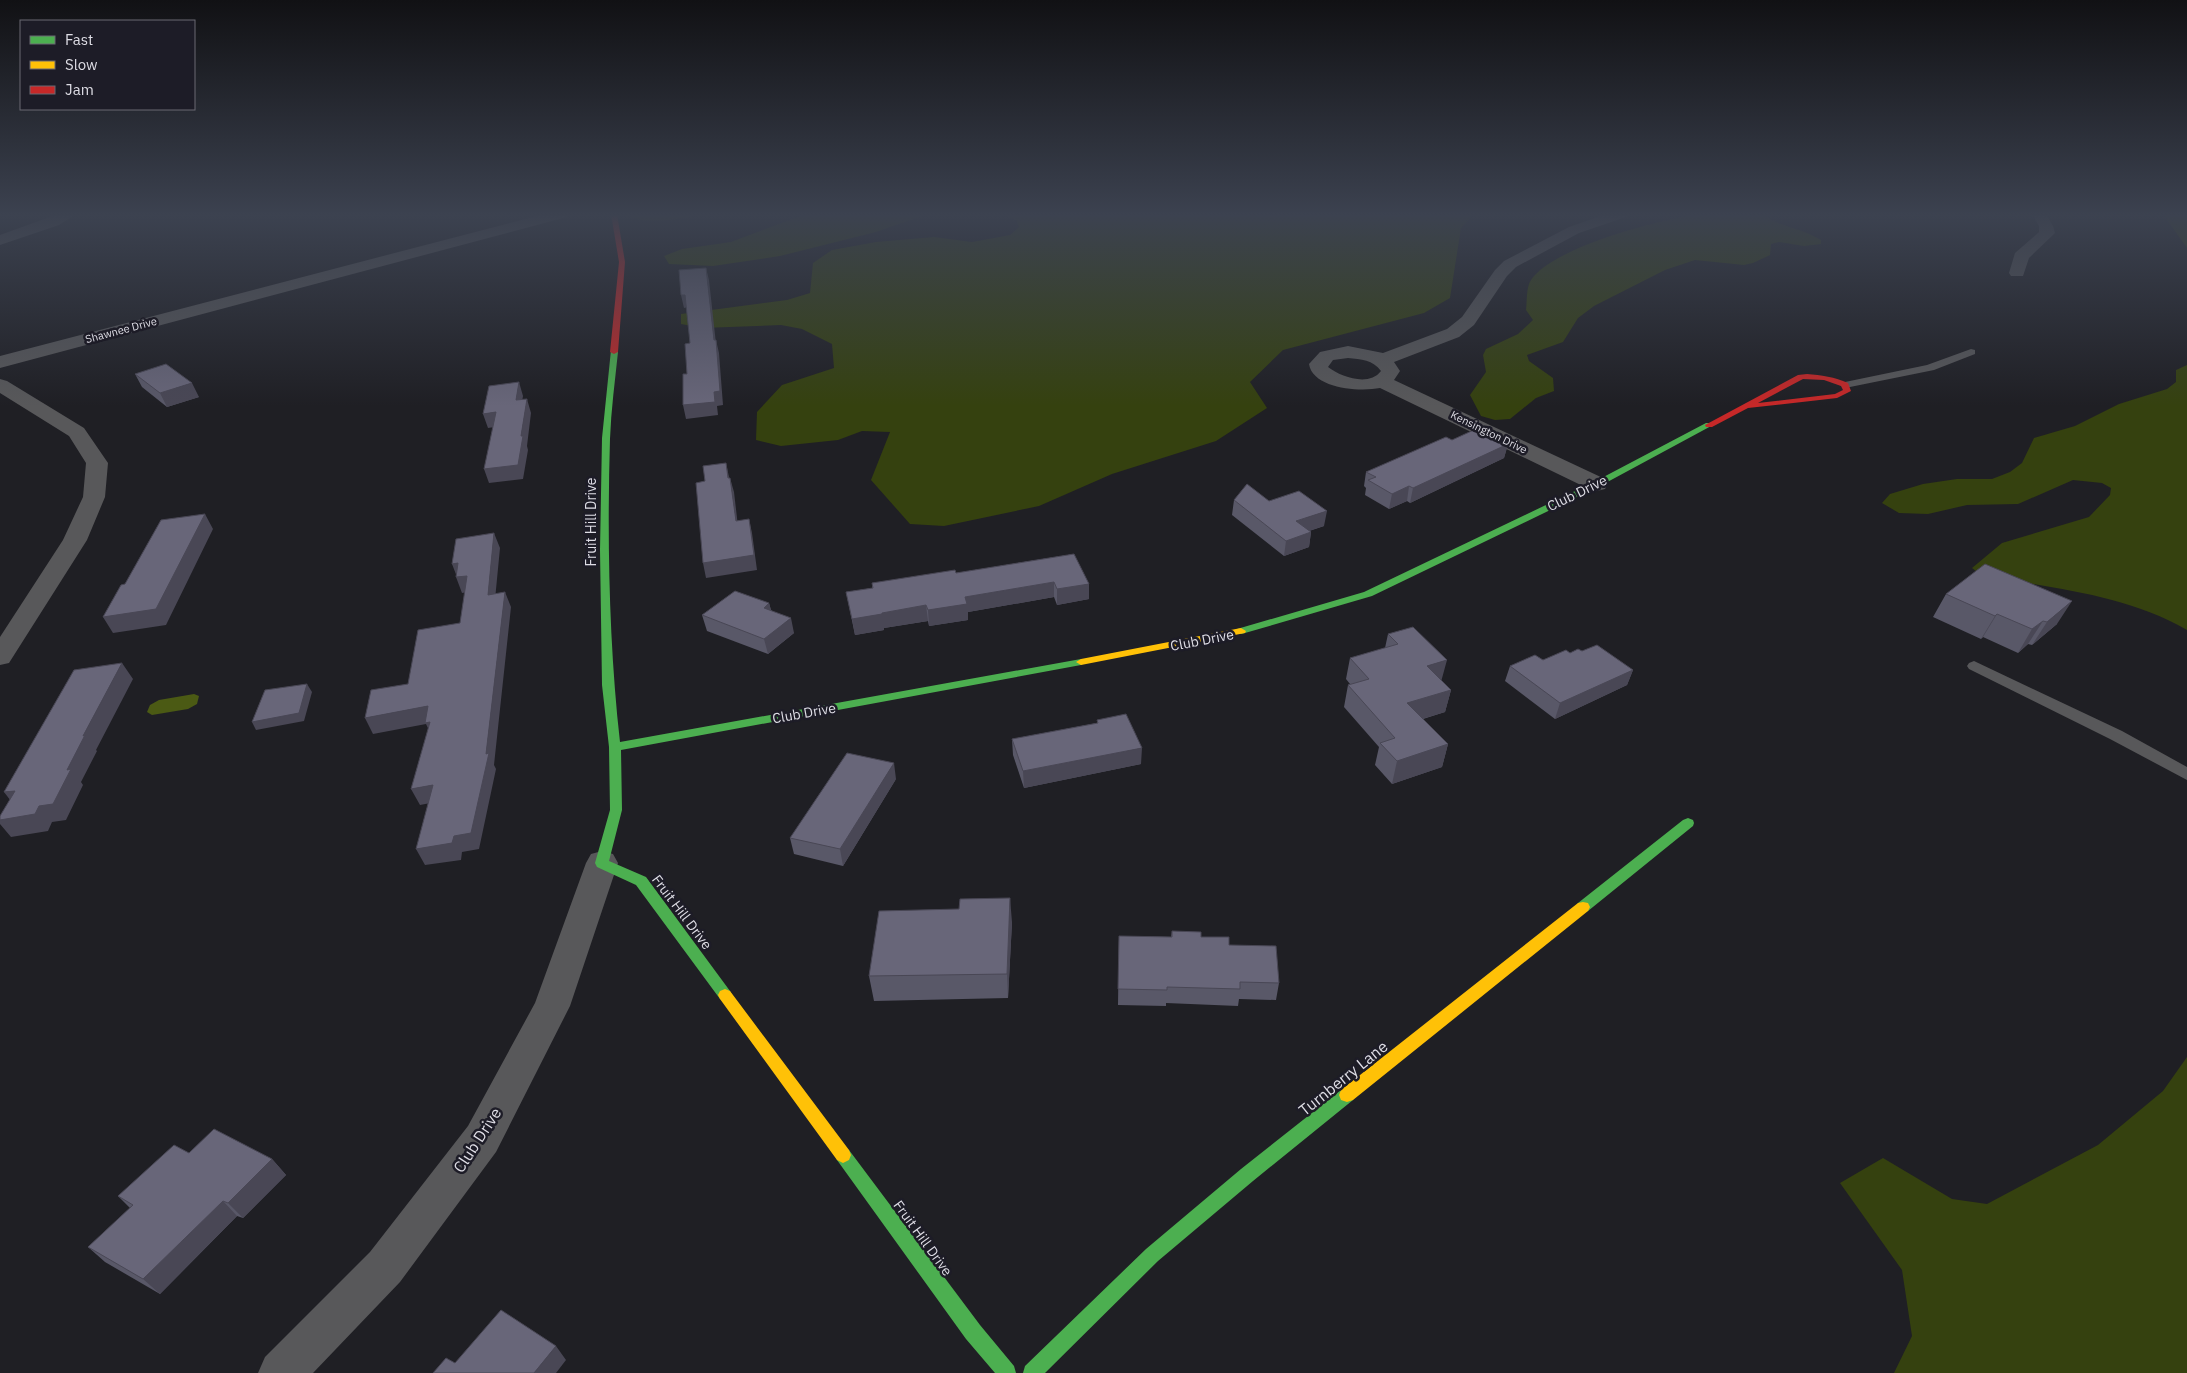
<svg xmlns="http://www.w3.org/2000/svg" width="2187" height="1373" font-family="'IBM Plex Sans',sans-serif">
<style>
.green{fill:#35410f}
.water{fill:#4b5a14}
.lines{fill:none;stroke-linecap:round;stroke-linejoin:round}
.lane{fill:#58585a;fill-rule:evenodd}
.street{fill:#58585a;fill-rule:evenodd}
.fast{fill:#4caf50;fill-rule:evenodd}
.slow{fill:#ffc107;fill-rule:evenodd}
.jam{fill:#c62828;fill-rule:evenodd}
.wall{fill:#595868}
.shaded-wall{fill:#494755}
.building{fill:#686679;stroke:#494755}
.labels{text-anchor:middle;stroke-width:5;stroke-linejoin:round;paint-order:stroke}
.far-street-label{font-size:11px;fill:#dedde5;stroke:#1d1c27}
.street-label{font-size:14px;fill:#dedde5;stroke:#1d1c27}
.near-street-label{font-size:16px;fill:#dedde5;stroke:#1d1c27}
</style>
<rect width="100%" height="100%" fill="#1f1f24"/>
<path class="green" d="M628 214H704C687 218 639 227 628 214Z
M800 214H934L925 215 876 232 780 256 713 266 669 264 664 256 682 249 731 242 800 216Z
M999 214H1474L1461 228 1450 298 1424 313 1283 350 1250 382 1267 408 1216 441 1112 474 1039 506 944 526 910 524 871 480 890 432 862 431 838 440 781 446 756 440 757 412 782 385 834 368 832 344 802 329 781 325 702 328 681 324V314L787 300 810 293 813 263 832 250 876 242 934 237 972 242 1010 235 1019 227 1016 220Z
M1700 214H1762C1780 227 1802 228 1821 240V244L1804 246 1779 242 1771 244 1770 255 1753 263 1744 265 1695 260 1665 270 1594 306 1578 318 1563 342 1527 355 1529 361 1553 378 1554 391 1536 398 1510 419 1495 420 1481 416 1470 395 1486 372 1483 355 1486 349 1518 334 1533 320 1526 310C1527 302 1526 287 1531 280 1553 247 1661 219 1700 214Z
M2163 214H2187V248Z
M2187 365V630C2125 594 2050 588 1981 575L1972 568 2002 543 2089 517 2110 495 2111 488 2102 483 2073 480 2018 504 1967 505 1928 514 1899 513 1882 503 1890 494 1923 484 1957 479H1992L2010 472 2022 463 2034 438 2075 426 2119 404 2167 389 2176 382V370Z
M2187 1057V1373H1894L1912 1336 1902 1270 1840 1183 1883 1158 1952 1199 1987 1204 2098 1145 2163 1091Z"/>
<path class="water" d="M194 694 199 696 197 704 188 709 152 715 147 712 150 705 159 700Z"/>
<g class="lines">
<path class="lane" d="M1971 349 1975 350V354L1934 370 1845 388 1840 385 1845 382 1927 365Z
M1974 661 2122 731 2187 767V780L2110 739 1969 669 1967 666 1969 663Z"/>
<path class="street" d="M58 214H76L59 225 0 245V235Z
M544 214H569L567 217 0 368V356Z
M1606 214H1628L1626 217 1579 233 1516 267 1507 276 1474 325 1459 337 1394 362 1400 371 1394 380 1605 479 1608 484 1605 489 1597 491 1589 489 1380 388C1360 392 1313 389 1309 364L1320 352 1348 346 1383 353 1447 329 1462 317 1495 270 1504 261 1569 227ZM1348 358C1361 359 1373 360 1381 371 1369 387 1341 377 1328 367L1333 360Z
M2032 214H2046L2053 226 2055 233 2029 258 2023 276H2011L2009 273 2015 253 2039 232V226Z
M0 379 7 381 84 428 108 463 105 497 87 540 9 663 0 665V637L63 540 83 497 86 463 69 436 0 393Z
M602 851 613 854 618 863 570 1006 496 1152 400 1282 313 1373H258L265 1357 370 1252 468 1126 535 1003 586 863 591 854Z"/>
<path class="fast" d="M611 350 618 352C615 381 611 410 610 439 607 538 609 644 620 742L1081 659 1086 662 1081 665 621 750 622 810 609 861 646 877 730 991 732 995 730 999 725 1001 720 999 636 885 597 867 595 863 610 810 609 747 602 685 600 550 602 438Z
M1706 423H1712L1713 425 1600 486 1372 596 1245 633 1241 634 1236 631 1237 629 1364 592 1594 482Z
M1688 818 1693 820 1694 823 1693 826 1588 911 1583 912 1578 911 1576 907 1578 903 1683 820Z
M1347 1088 1353 1090 1355 1095 1353 1100 1253 1181 1158 1261 1045 1373H1023L1025 1366 1146 1249 1241 1169 1341 1090Z
M843 1147 849 1150 980 1325 1014 1366 1016 1373H995L966 1339 837 1160 835 1155 837 1150Z"/>
<path class="slow" d="M1241 628 1246 631 1245 633 1081 665 1076 662 1081 659Z
M1583 902 1588 903 1590 907 1588 911 1353 1100 1347 1102 1341 1100 1339 1095 1341 1090 1578 903Z
M725 989 730 991 849 1150 851 1155 849 1160 843 1163 837 1160 720 999 718 995 720 991Z"/>
<path class="jam" d="M611 214H617L625 262 618 352 614 354 610 352 619 262Z
M1807 374C1821 375 1835 377 1848 383L1851 391 1837 398 1748 408 1712 427H1706L1705 425 1798 375ZM1803 379 1824 380 1841 386 1843 390 1835 394 1758 403Z"/>
</g>
<path class="wall" d="M135 374 199 397 167 407 142 387Z
M1452 440 1508 444 1504 458 1410 503 1407 501 1389 509 1365 495 1366 488 1364 486 1366 472Z
M1234 500 1269 501 1324 526 1309 531 1311 532 1309 547 1284 556 1232 515Z
M1074 554 1089 599 1057 605 1054 597 968 612V620L929 626 928 621 884 628V630L855 635 846 592 872 588V583L956 573Z
M1946 594 2057 624 2032 645 2028 644 2018 653 1983 637 1981 639 1933 617Z
M769 603 771 610 794 633 768 654 707 631 702 615Z
M1388 634 1442 681 1451 690 1445 712 1423 719 1448 744 1442 767 1392 784 1375 765 1379 747 1344 707 1348 685 1350 684 1346 679 1350 658 1385 648Z
M1582 651 1633 670 1627 685 1555 719 1505 681 1510 666 1543 660 1570 653Z
M1097 720 1141 764 1024 788 1013 755 1012 739 1097 723Z
M896 779 843 866 794 854 790 838Z
M1012 922 1008 998 874 1001 869 976Z
M1172 931 1201 937 1229 945 1279 983 1276 1000 1239 999 1238 1006 1166 1003V1006L1118 1005 1119 936 1171 937Z
M189 1153 272 1159 286 1175 243 1218 237 1216 160 1294 105 1262 88 1247 130 1208 118 1196Z"/>
<path class="shaded-wall" d="M706 268 709 280 717 353 714 340Z
M681 295H685L688 307 684 308Z
M716 340 719 353 723 405 717 406 718 415 686 419 683 405 714 392Z
M519 382 523 396 520 414 516 400Z
M192 383 199 397 167 407 160 393Z
M527 399 531 413 527 446 528 450 523 479 489 483 484 469 521 436Z
M496 412 501 426 488 428 483 414Z
M1508 444 1504 458 1410 503 1413 488Z
M726 463 729 477 731 493 728 478Z
M730 478 734 492 739 535 736 521Z
M1409 486 1407 501 1389 509 1392 494Z
M1327 511 1324 526 1294 536 1296 521Z
M205 514 213 529 166 625 113 633 103 617Z
M749 519 752 533 757 570 706 578 703 563Z
M1311 532 1309 547 1284 556 1286 541Z
M494 533 500 548 494 610 488 595Z
M458 563 467 576 473 591 462 593 456 577H457L452 564Z
M1054 582V597L968 612V620L929 626 928 610 965 597Z
M1089 584V599L1057 605V589Z
M505 592 511 607 494 765 496 769 479 849 462 852 461 860 425 865 416 849 454 836 486 754Z
M2072 601 2057 624 2032 645 2047 622Z
M769 603 773 619 764 608Z
M926 605 928 621 884 628V630L855 635 852 619 882 613Z
M1997 614 1983 637 1981 639 1995 616Z
M791 618 794 633 768 654 764 639Z
M2043 621 2028 644 2018 653 2032 629Z
M1447 660 1441 682 1427 666Z
M122 663 133 679 96 750 97 751 81 782 83 785 66 820 52 822 48 831 11 837 0 824V820L39 806 67 770 83 736Z
M1633 670 1627 685 1555 719 1560 703Z
M307 684 312 692 304 721 256 730 252 722Z
M1451 690 1445 712 1402 725 1407 703Z
M428 706 433 739 426 724 373 734 365 718Z
M1448 744 1442 767 1392 784 1397 761Z
M1142 748 1141 764 1024 788 1023 771Z
M894 763 896 779 843 866 840 849Z
M433 785 441 801 420 805 411 789Z
M15 791 17 809 4 792Z
M1010 898 1012 922 1008 998 1007 974Z
M272 1159 286 1175 243 1218 228 1203Z
M223 1201 237 1216 160 1294 143 1279Z
M556 1346 566 1360 556 1373H534Z"/>
<path class="building" d="M706 268 714 340H716L720 391 714 392 715 402 683 405V374H687L685 344 690 343 685 295H681L679 270Z
M166 364 192 383 160 393 135 374Z
M519 382 516 400 527 399 521 436H523L518 465 484 469 496 412 483 414 489 386Z
M1476 429 1508 444 1413 488 1409 486 1392 494 1368 480 1376 477 1366 472 1446 437 1452 440Z
M726 463 728 478H730L736 521 749 519 754 555 703 563 696 483 705 481 703 466Z
M1247 484 1269 501 1299 491 1327 511 1296 521 1311 532 1286 541 1234 500Z
M205 514 156 609 103 617 121 585 125 584 161 520Z
M494 533 488 595 505 592 486 754 489 753 471 833 454 836 452 843 416 849 433 785 411 789 430 722 425 723 428 706 365 718 371 690 408 684 418 630 460 623 467 576 456 577 458 563 452 564 456 539Z
M1074 554 1089 584 1057 589 1054 582 965 597 967 604 928 610 926 605 882 613V614L852 619 846 592 873 588 872 583 955 570 956 573Z
M1985 564 2072 601 2047 622 2043 621 2032 629 1997 614 1995 616 1946 594Z
M735 591 769 603 764 608 791 618 764 639 702 615Z
M1413 627 1447 660 1427 666 1451 690 1407 703 1448 744 1397 761 1380 743 1395 738 1348 685 1369 679 1350 658 1398 644 1388 634Z
M1597 645 1633 670 1560 703 1510 666 1535 655 1543 660 1566 650 1570 653 1578 649 1582 651Z
M122 663 83 736 85 735 67 770 71 769 53 804 39 806 35 814 0 820V816L15 791 4 792 74 670Z
M307 684 299 713 252 722 265 690Z
M1126 714 1142 748 1023 771 1012 739 1098 723 1097 720Z
M847 753 894 763 840 849 790 838Z
M1010 898 1007 974 869 976 879 911 959 909 960 899Z
M1172 931 1201 932V937H1229V945L1276 946 1279 983 1240 982V989L1167 987V990L1118 989 1119 936 1172 937Z
M214 1129 272 1159 228 1203 223 1201 143 1279 88 1247 133 1205 118 1196 174 1145 189 1153Z
M501 1310 556 1346 534 1373H433L446 1358 455 1363Z"/>
<linearGradient id="sky" x2="0" y2="1"><stop stop-color="#111114"/><stop offset="0.53" stop-color="#3c4250"/><stop offset="1" stop-color="#3c4250" stop-opacity="0"/></linearGradient>
<rect width="2187" height="406" fill="url(#sky)"/>
<g class="labels">
<g class="far-street-label">
<text transform="translate(121 330) rotate(-15)" y="4">Shawnee Drive</text>
<text transform="translate(1489 432) rotate(26)" y="4">Kensington Drive</text>
</g>
<g class="street-label">
<text transform="translate(1577 493) rotate(-26)" y="5">Club Drive</text>
<text transform="translate(591 522) rotate(-90)" y="5">Fruit Hill Drive</text>
<text transform="translate(1202 640) rotate(-11)" y="5">Club Drive</text>
<text transform="translate(804 713) rotate(-10)" y="5">Club Drive</text>
<text transform="translate(682 912) rotate(53)" y="5">Fruit Hill Drive</text>
<text transform="translate(923 1238) rotate(54)" y="5">Fruit Hill Drive</text>
</g>
<g class="near-street-label">
<text transform="translate(1343 1078) rotate(-39)" y="6">Turnberry Lane</text>
<text transform="translate(477 1140) rotate(-57)" y="6">Club Drive</text>
</g>
</g>
<rect x="20" y="20" width="175" height="90" fill="#1d1c27" stroke="#6a6973"/>
<rect x="30" y="36" width="25" height="8" fill="#4caf50" stroke="#6a6973"/>
<text x="65" y="45" font-size="15" fill="#dedde5">Fast</text>
<rect x="30" y="61" width="25" height="8" fill="#ffc107" stroke="#6a6973"/>
<text x="65" y="70" font-size="15" fill="#dedde5">Slow</text>
<rect x="30" y="86" width="25" height="8" fill="#c62828" stroke="#6a6973"/>
<text x="65" y="95" font-size="15" fill="#dedde5">Jam</text>
</svg>
